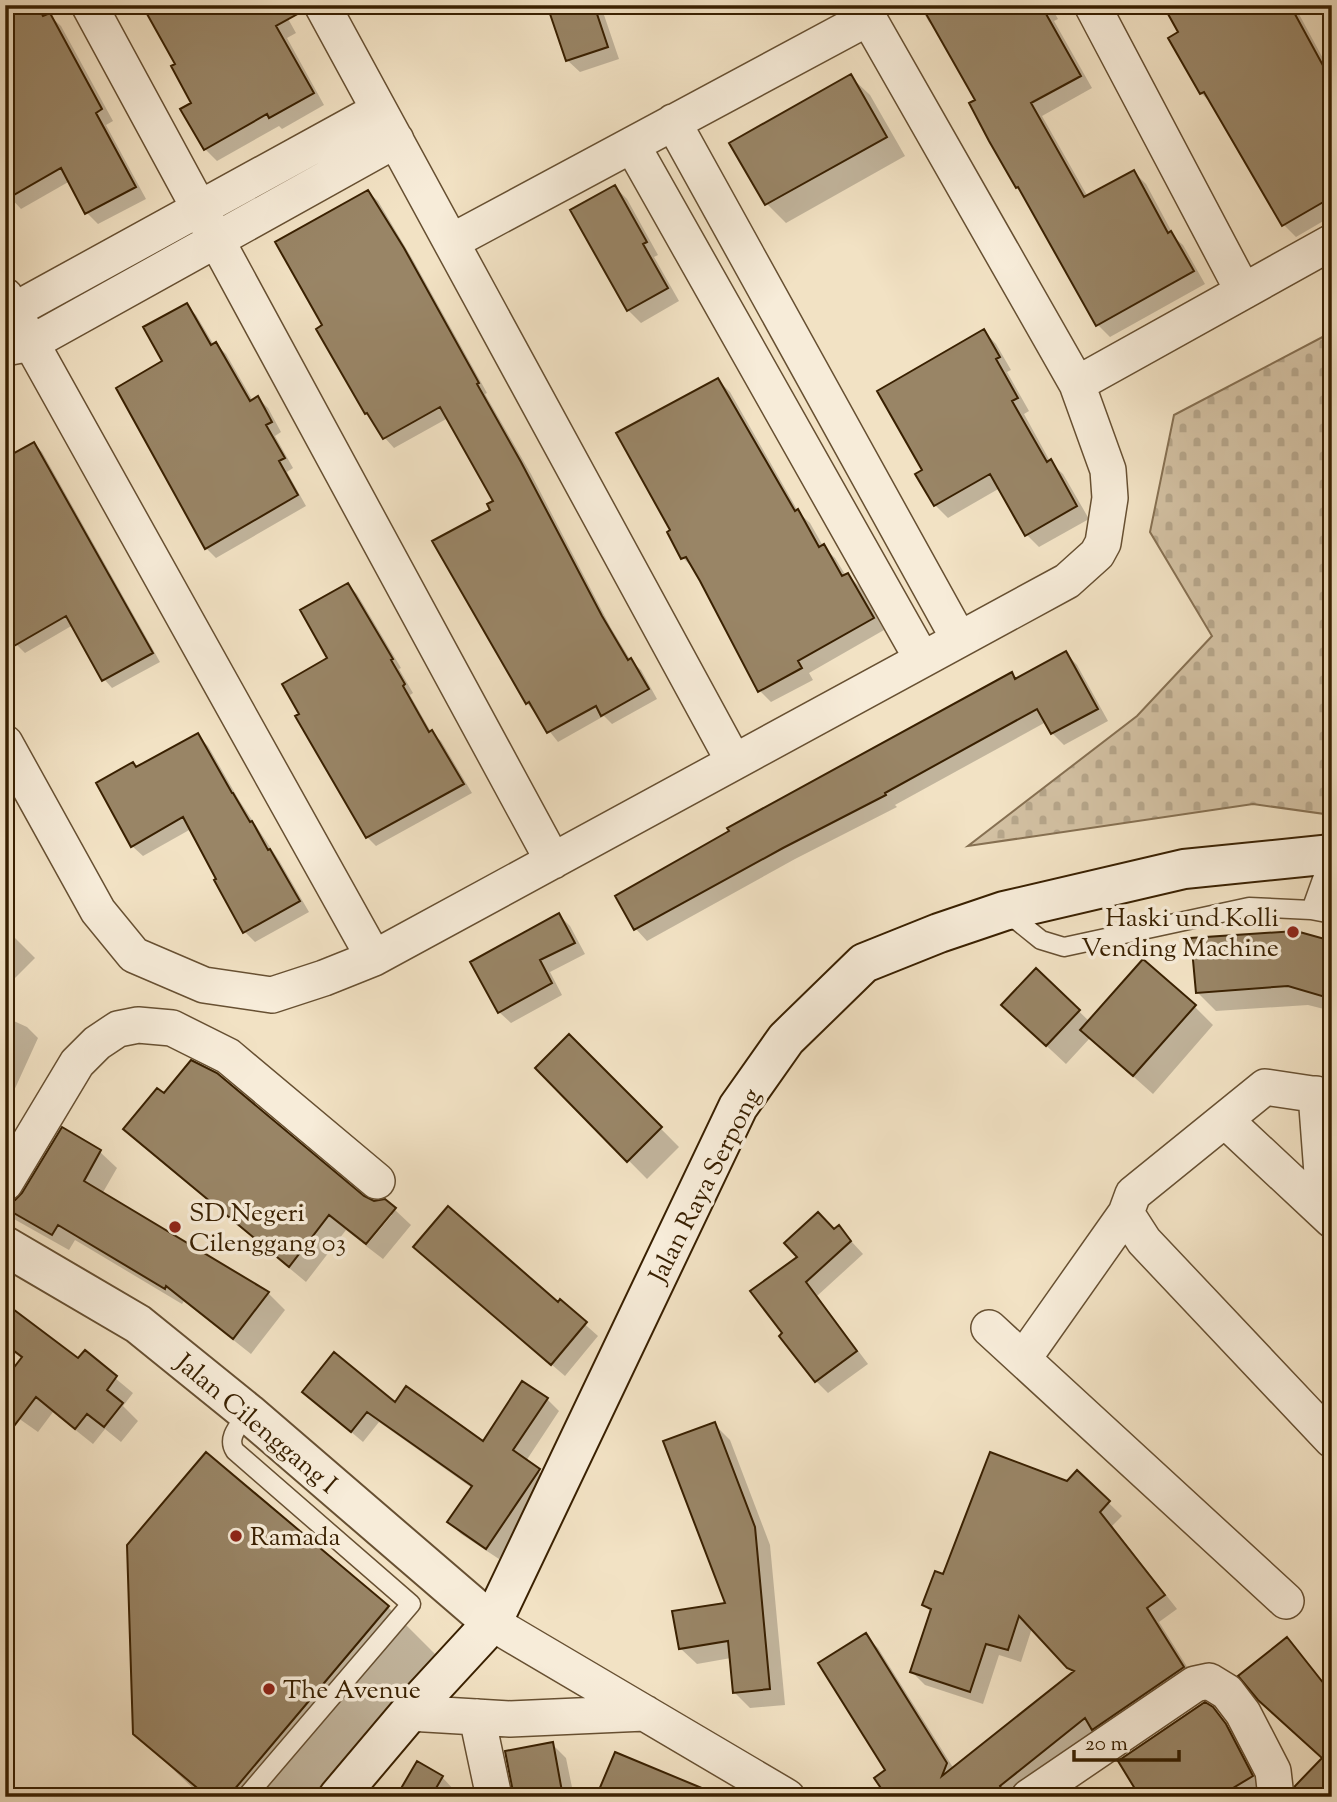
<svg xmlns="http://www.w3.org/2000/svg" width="1337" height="1802" font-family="'Sorts Mill Goudy',serif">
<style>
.cemetery{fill:url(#cemetery-stones);stroke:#867052;stroke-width:2}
.shadow{fill:#0003}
.building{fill:#998566;stroke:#392001;stroke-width:2}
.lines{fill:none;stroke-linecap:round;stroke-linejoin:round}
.service-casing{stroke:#675032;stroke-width:21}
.minor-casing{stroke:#675032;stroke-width:38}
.tertiary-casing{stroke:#675032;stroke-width:42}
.secondary-casing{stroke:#392001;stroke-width:42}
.service{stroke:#f7ecd9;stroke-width:18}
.minor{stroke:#f7ecd9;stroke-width:35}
.tertiary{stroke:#f7ecd9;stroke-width:38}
.secondary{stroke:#f7ecd9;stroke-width:38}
.poi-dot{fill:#8f2418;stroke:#f7ecd9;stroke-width:2.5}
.labels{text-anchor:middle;stroke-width:7;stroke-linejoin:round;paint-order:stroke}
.poi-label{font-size:26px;fill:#392001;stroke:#f7ecd9;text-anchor:start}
.street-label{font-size:26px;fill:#392001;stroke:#f7ecd9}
</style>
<defs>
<pattern id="cemetery-stones" width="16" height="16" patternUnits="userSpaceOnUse" patternTransform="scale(1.75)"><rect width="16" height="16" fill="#d3c1a3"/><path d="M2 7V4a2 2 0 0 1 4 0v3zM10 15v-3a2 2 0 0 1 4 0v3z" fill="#b6a68b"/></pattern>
</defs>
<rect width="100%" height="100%" fill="#f2e2c4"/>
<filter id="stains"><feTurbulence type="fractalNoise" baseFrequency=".00286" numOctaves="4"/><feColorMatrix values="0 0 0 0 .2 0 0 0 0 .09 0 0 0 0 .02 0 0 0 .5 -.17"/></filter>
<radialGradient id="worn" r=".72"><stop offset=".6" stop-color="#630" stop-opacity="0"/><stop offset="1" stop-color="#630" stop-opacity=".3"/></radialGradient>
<path class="cemetery" d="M1332 332V815L1253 804 968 846 1137 716 1212 636 1150 532 1174 415Z"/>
<path class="shadow" d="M5 5H40L47 16 49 15 61 26 113 121 106 125 146 199 98 224 86 212 70 181 21 209 10 197 5 189Z
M572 5H596L603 12 619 59 580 72 567 60Z
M919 5H1050L1058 19 1054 21 1092 88 1042 116 1088 197 1134 172 1146 184 1175 238 1183 245 1205 284 1110 337 1098 325 977 101 937 30 929 22Z
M1164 5H1294L1332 75V216L1296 237 1284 225 1214 106 1201 93 1180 33Z
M282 8 296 33 287 38 324 105 282 129 279 126 217 161 205 149 193 103Z
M851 77 870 95 905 156 786 223 767 204 732 143Z
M615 187 627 199 658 255 654 257 679 301 641 323 628 310Z
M368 192 378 201 413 260 487 393 485 394 531 474 611 628 631 661 641 670 657 699 612 724 604 716 558 742 527 703 434 542 492 510 495 501 448 418 394 448 385 438 367 413 324 326Z
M186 305 196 315 214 345 216 344 226 354 253 401 258 398 268 408 281 432 275 436 293 468 287 472 306 506 216 558 206 548 164 362Z
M984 331 996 344 1011 370 1007 372 1029 411 1024 414 1051 463 1063 474 1089 519 1039 547 1027 535 1000 488 948 518 935 505Z
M718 380 730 392 799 513 810 523 823 546 835 558 846 576 848 575 860 587 884 630 809 673 813 680 771 702 759 690 695 570 683 558 672 531Z
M34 444 42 452 160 662 112 688 104 679 73 625 25 653 16 644Z
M348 585 357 594 401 668 399 669 413 693 410 695 431 732 441 741 472 793 376 846 367 837 301 714 329 659Z
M1066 653 1077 665 1108 721 1064 745 1052 733 1046 722 895 805 897 807 795 859 647 941 636 929 617 896 1011 674 1017 680Z
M197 735 208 746 239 800 280 862 309 912 255 942 245 932 191 829 143 856 132 846 137 769Z
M559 915 570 926 585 954 550 972 562 995 511 1023 499 1012Z
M5 928 35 958 9 984 5 980Z
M1332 942V1011L1308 1005 1216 1011 1197 992Z
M1036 970 1090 1022 1194 1006 1213 1025 1153 1094 1090 1038 1066 1064 1022 1023Z
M5 1017 27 1027 38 1038 7 1106 11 1110 5 1120Z
M569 1036 679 1147 647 1179 537 1068Z
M125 1129 363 1198 394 1209 411 1225 383 1259 366 1246 392 1215H387L364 1244 346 1230 306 1282 141 1145Z
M62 1130 100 1152 117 1168 102 1194 268 1293 285 1310 251 1354 184 1301 182 1304 75 1240 69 1250 5 1214V1205L15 1202 24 1194Z
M839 1228 863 1254 817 1296 868 1364 828 1393 816 1381 799 1257Z
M428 1259 558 1305 560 1302 598 1336 565 1376Z
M5 1305 79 1360 85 1353 133 1393 123 1406 138 1421 121 1442 105 1429 93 1444 53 1412 38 1432 11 1413 23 1359 5 1346Z
M304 1392 395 1404 483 1443 547 1399 559 1411 526 1461 551 1482 499 1559 461 1534 449 1522 472 1488 379 1422 363 1442Z
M714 1424 730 1440 770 1545 785 1705 750 1708 734 1692 731 1658 697 1664 680 1648 727 1604Z
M206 1454 388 1607 435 1654 314 1797H202L135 1733Z
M1077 1472 1122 1516 1112 1526 1177 1609 1159 1622 1196 1681 1029 1797H889L888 1771 865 1635 878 1648 954 1769 1074 1673 1032 1628 1021 1662 999 1655 983 1704 925 1685 912 1672 932 1613 924 1605 944 1576 1067 1483Z
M1212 1709 1239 1739 1264 1789 1252 1797H1142Z
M552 1744 566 1758 574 1797H515Z
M442 1777 456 1792 453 1797H398Z"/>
<path class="building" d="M5 5H37L43 16 50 13 102 109 96 113 136 187 85 214 61 168 5 200Z
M142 5H302L303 11 276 26 314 93 269 118 267 114 204 150 180 109 191 103 171 66 175 64Z
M567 5H594L608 47 566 61 549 11Z
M921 5H1041L1081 76 1031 103 1084 197 1134 170 1168 233 1171 231 1194 271 1096 326 1018 187 1016 188 989 141 969 103 975 100Z
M1163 5H1290L1332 82V197L1282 226 1204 92 1200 94 1168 38 1178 32Z
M851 74 887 137 765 205 729 143Z
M615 185 647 242 643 244 668 288 627 311 570 210Z
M368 190 404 248 479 383 477 384 521 462 602 616 628 660 631 658 649 689 601 716 596 706 547 733 529 702 526 704 432 541 490 510 487 504 493 501 440 407 383 439 367 413 365 414 316 329 322 325 275 242Z
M187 303 211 345 216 342 250 401 258 396 272 422 266 425 285 458 279 461 298 495 205 549 116 388 162 361 143 327Z
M984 329 1000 357 996 359 1018 398 1012 401 1047 462 1051 459 1077 506 1025 536 990 474 934 506 915 474 922 470 877 391Z
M718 378 795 511 798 509 819 547 824 544 842 576 848 573 874 618 798 661 802 668 758 692 700 581 686 557 681 559 667 532 670 530 616 433Z
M34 442 153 653 102 681 66 616 14 646 5 631V458Z
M348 583 393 659 391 660 405 684 403 686 429 732 432 730 464 784 366 838 295 716 299 714 282 684 327 658 300 610Z
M1066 651 1098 709 1051 734 1037 709 885 793 886 795 783 848 634 930 615 896 729 831 727 828 1012 672 1015 679Z
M198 733 232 793H233L250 822 252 821 268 850 270 849 300 901 243 933 214 880 216 879 183 817 131 847 96 783 133 762 136 767Z
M559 913 575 943 540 960 552 983 498 1013 470 962Z
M1296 931 1332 941V999L1288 986 1196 993 1191 938Z
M1143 959 1196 1005 1133 1076 1080 1030Z
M1036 968 1080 1010 1046 1046 1001 1005Z
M569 1034 662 1127 627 1162 535 1068Z
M191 1060 217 1073 364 1196 374 1201 385 1199 396 1208 366 1244 329 1215 289 1267 123 1129 157 1088 164 1093Z
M62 1127 101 1150 84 1181 269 1292 233 1339 166 1286 165 1289 58 1225 52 1235 5 1208V1203L15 1200 22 1193Z
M448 1206 558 1302 560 1299 587 1322 551 1365 413 1247Z
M818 1212 834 1229 839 1225 851 1241 806 1282 857 1351 815 1382 779 1336 782 1333 750 1291 797 1257 784 1243Z
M5 1303 78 1358 85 1350 117 1376 107 1390 123 1403 104 1427 87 1414 75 1429 36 1397 5 1438V1379L22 1357 5 1344Z
M334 1352 395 1402 406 1386 483 1441 522 1381 548 1398 513 1450 540 1469 486 1549 447 1522 472 1486 367 1412 351 1432 302 1392Z
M715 1422 755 1527 770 1689 733 1693 728 1641 679 1649 672 1611 725 1603 663 1441Z
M206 1452 389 1606 228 1797H208L133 1734 127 1545Z
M990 1452 1067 1481 1077 1470 1110 1501 1100 1512 1165 1595 1147 1608 1184 1667 1092 1730 1085 1718 1000 1786 1006 1797H887L874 1778 885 1770 818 1663 866 1633 947 1763 942 1776 1074 1671 1067 1668 1019 1616 1008 1650 986 1644 970 1692 910 1672 931 1609 922 1605 935 1571 943 1574Z
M1287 1637 1332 1694V1797H1296L1295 1786 1322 1758 1258 1700 1238 1676Z
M1205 1702 1213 1707 1226 1724 1253 1776 1218 1797H1140L1118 1761Z
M553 1742 563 1797H514L505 1751Z
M615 1752 721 1796V1797H596Z
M417 1761 443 1776 431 1797H396Z"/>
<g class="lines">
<defs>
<path id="service" d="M1311 910 1332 914
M1005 911 1041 940 1064 947 1249 907 1311 910 1331 854
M246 1797 411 1604 235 1451C226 1437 240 1425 248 1413"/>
<path id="minor" d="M89 5 553 861
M322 5 734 762
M1092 5 1243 291
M673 122 959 639
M632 145 922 659
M451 242 868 18
M5 296 374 958
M5 320 13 311 379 110
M5 348 31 343 396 140
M1077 384 1332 242
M5 743 98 911 134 955 204 985 272 995 324 978 374 958 1067 581 1097 554 1103 543 1110 498 1108 470 1077 384 861 5
M1316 1094 1325 1213
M1332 1097 1265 1087 1133 1194 1126 1213 1144 1241 1332 1440
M1225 1120 1332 1220
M5 1183 77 1063 97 1043 118 1029 138 1025 172 1028 228 1056 377 1181
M989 1328 1286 1601
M1023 1359 1126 1213
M492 1623 787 1797
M409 1713 510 1719 645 1713
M477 1717 494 1797
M1029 1797 1195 1684 1209 1681 1227 1692 1243 1713 1273 1771 1276 1797"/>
<path id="tertiary" d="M5 1246 138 1324 248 1413 492 1623"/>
<path id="secondary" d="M338 1797 409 1713 492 1623 738 1107 786 1039 864 963 939 933 1004 911 1184 869 1332 854"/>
</defs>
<use href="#service" class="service-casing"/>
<use href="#minor" class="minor-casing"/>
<use href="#tertiary" class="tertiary-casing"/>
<use href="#secondary" class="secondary-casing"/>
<use href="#service" class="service"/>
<use href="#minor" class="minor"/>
<use href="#tertiary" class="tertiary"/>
<use href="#secondary" class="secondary"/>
</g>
<g class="poi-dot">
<circle cx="1293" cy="932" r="7"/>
<circle cx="175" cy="1227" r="7"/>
<circle cx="236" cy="1536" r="7"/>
<circle cx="269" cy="1689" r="7"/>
</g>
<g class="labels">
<g class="poi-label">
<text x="1279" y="926" text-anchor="end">Haski und Kolli<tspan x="1279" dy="30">Vending Machine</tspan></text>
<text x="189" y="1221">SD Negeri<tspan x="189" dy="30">Cilenggang 03</tspan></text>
<text x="250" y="1545">Ramada</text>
<text x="283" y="1698">The Avenue</text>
</g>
<g class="street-label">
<text transform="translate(704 1185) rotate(-63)" y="9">Jalan Raya Serpong</text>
<text transform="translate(257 1423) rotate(40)" y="9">Jalan Cilenggang I</text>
</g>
</g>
<rect width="1337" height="1802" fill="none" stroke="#f2e2c4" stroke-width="28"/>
<rect x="7" y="7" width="1323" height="1788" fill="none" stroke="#392001" stroke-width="3.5"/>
<rect x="14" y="14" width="1309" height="1774" fill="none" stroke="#392001" stroke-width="2"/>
<path d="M1074 1750v10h105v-10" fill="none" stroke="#392001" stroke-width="3.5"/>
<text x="1085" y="1750" font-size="21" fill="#392001" stroke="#f7ecd9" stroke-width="5" paint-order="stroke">20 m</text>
<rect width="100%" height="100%" filter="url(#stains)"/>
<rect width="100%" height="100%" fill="url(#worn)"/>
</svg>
